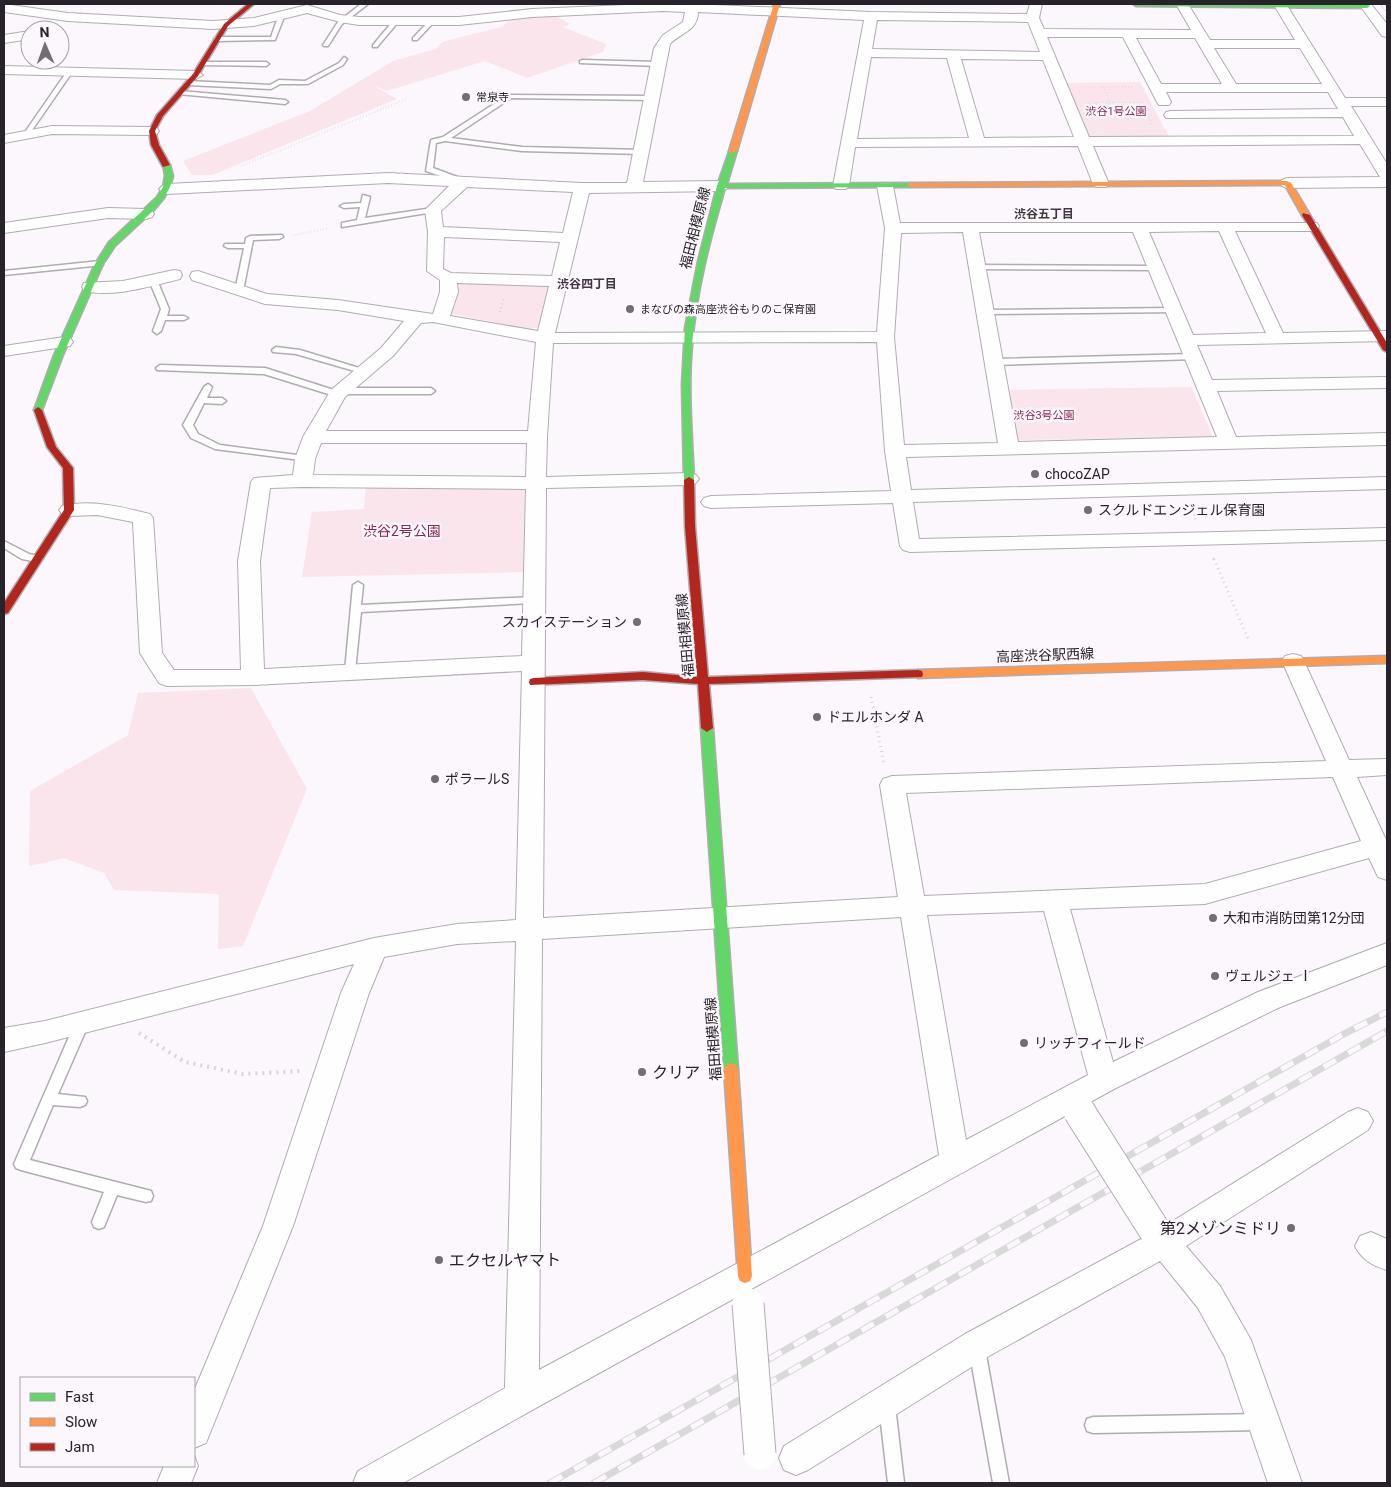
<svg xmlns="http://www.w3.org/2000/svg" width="1391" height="1487" font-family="Roboto,'Noto Sans JP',sans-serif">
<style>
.green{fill:#fae5ed}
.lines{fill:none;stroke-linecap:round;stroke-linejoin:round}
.lane-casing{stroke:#b0acb1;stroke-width:3}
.street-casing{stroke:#b0acb1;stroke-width:2}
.fast-casing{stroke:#b0acb1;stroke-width:3}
.slow-casing{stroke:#b0acb1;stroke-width:3}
.jam-casing{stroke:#b0acb1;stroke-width:3}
.path-far3{stroke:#d6d5d7;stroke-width:2;stroke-dasharray:0.5 2.5;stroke-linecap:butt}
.path-far2{stroke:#d6d5d7;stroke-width:2.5;stroke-dasharray:1 3;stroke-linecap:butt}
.path-far1{stroke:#d6d5d7;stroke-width:3;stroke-dasharray:1 4;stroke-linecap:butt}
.path{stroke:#d6d5d7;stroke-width:4;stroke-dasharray:2 5;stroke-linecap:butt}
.lane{fill:#fefeff;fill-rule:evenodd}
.street{fill:#fefeff;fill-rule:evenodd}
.fast{fill:#63d668;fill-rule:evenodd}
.slow{fill:#ff974d;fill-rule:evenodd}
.jam{fill:#b3261e;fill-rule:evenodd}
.rail-far1-casing{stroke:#dad9da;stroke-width:4}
.rail-casing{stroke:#dad9da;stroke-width:7}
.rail-far1{stroke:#fcf6fd;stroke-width:2.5;stroke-dasharray:7;stroke-linecap:butt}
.rail{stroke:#fcf6fd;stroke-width:5;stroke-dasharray:14;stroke-linecap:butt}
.street-bridge-casing{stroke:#b0acb1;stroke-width:33;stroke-linecap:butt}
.street-bridge{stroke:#fefeff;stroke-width:31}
.poi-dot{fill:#726d74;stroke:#fcf6fd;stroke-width:2}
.labels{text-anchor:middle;stroke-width:5;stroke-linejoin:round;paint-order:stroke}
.far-poi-label{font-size:11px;fill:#28232a;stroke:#fcf6fd;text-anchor:start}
.far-park-label{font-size:11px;fill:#86294d;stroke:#fcf6fd}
.far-neighbourhood-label{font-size:12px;font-weight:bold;fill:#413644;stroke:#fcf6fd}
.street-label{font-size:14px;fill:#28232a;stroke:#fcf6fd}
.poi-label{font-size:14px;fill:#28232a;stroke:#fcf6fd;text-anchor:start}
.park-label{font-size:14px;fill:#86294d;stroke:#fcf6fd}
.near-poi-label{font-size:16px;fill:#28232a;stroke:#fcf6fd;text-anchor:start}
</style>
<rect width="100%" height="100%" fill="#fbf7fc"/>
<path class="green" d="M554 15 570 24 563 27 606 44 603 52 527 78 485 61 387 91 372 85 397 99 212 175H192L183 161 310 111 393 61 436 49 442 42 502 27 512 18Z
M1140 82 1169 137H1086L1063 83Z
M464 282 543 284 550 289 540 327 530 329 451 314 460 285Z
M1191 387 1213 437 1019 440 1006 390Z
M366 487 529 488 527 572 302 577 312 512 364 509Z
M251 688 307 789 243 946 218 949 219 894 114 890 104 873 64 858 29 866 30 791 128 735 138 693Z"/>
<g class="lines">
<defs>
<path id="lane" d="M361 4H368L342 24 328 46H324L323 45 338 22Z
M281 15 284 17 275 40 217 41 214 39 217 37H271L278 17Z
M394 20 399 21 377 47H373V45Z
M430 20 435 21 417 40H413V38Z
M344 57 347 59 343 65 308 84H280L271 89 188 85 185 83 188 81 270 85 279 80 305 81 339 63Z
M582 60 658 62 661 64 658 66 580 63V61Z
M202 62H266L269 64 266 66 200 65 199 64Z
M68 70 73 71 28 136H24L23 135Z
M180 91 285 100 288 102 285 104 178 94 177 93Z
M508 95 652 96 655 98 652 100 511 98 451 138 522 147 641 150 645 152 641 154 522 151 445 141 436 143 433 168 468 181 461 183 426 171 431 140 443 137Z
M363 195 370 197 365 218 433 208 437 210 433 212 342 227V223L357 220 360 207 344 208 340 206 344 204 361 203Z
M282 235 283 237 279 239 253 240 243 291 236 293 235 291 244 248H228L224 246 225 244H245L246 238 250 236Z
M100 261H103V265L4 275V271Z
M974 265 1156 266 1160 268 1156 270 977 269 973 267Z
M150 278 157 280 169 309 167 316H184L188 318 184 320H165L161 331 157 334 153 331 161 309 149 280Z
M1174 308H1177V312L985 314 981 312 985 310Z
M276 347 300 350 369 371 365 374 296 354 273 352 272 350Z
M1194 354 1198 357 1197 359 994 365 990 362 994 359Z
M160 365 265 368 337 391 341 388H431L435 391 431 394H342L338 397 264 374 157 370 156 368Z
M208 384 212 387 207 398H222L226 401 222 404 204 403 193 425 198 434 220 445 305 456 310 459 308 461 215 449 191 438 183 425 204 387Z
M4 541 29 554 42 557 43 559 38 562 22 559 4 548Z
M358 582 363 585 361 605 533 597 538 600 533 603 361 612 355 671 350 675 345 671 353 585Z
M82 1018 87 1019 89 1023 58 1094 85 1097 87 1101 85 1105 80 1107 53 1105 30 1160 151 1191 153 1196 151 1201 146 1202 117 1195 104 1227 99 1229 94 1227 92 1222 104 1192 21 1170 16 1168 14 1164 75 1023 77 1019Z
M977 1342 982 1344 985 1349 1009 1483H993L969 1349 972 1344Z
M887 1398 893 1400 895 1406 904 1483H888L879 1406 881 1400Z
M1261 1414 1267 1416 1269 1422 1267 1428 1261 1430 1093 1433 1087 1431 1085 1425 1087 1419 1093 1417Z"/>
<path id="street" d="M4 4 68 13 213 21 254 18 307 5 340 15 359 17H459L532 9 650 4H693L871 12 1027 14 1030 4H1042L1039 18 1044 29 1191 30 1176 4H1188L1210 40H1295L1274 5 1286 4 1345 98H1387V106H1351L1387 164V187L1287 188 1282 186 1279 183 1282 180 1287 178 1380 177 1360 144 1093 146 1109 184 1106 187H1096L1093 184 1078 146 855 147 849 186 846 189H836L833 186 864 20 698 12C698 31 680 33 670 44L643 182 721 181 726 183 729 186 726 189 721 191 589 193 555 333 877 332 885 228 877 186 880 183H890L893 186 900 223H1317L1319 226 1317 229 1311 231H1235L1283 333 1387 331V341L1197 345 1212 380 1387 377V388L1217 391 1236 437 1387 433V445L906 457 911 490 1387 477V489L913 502 919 539 1387 528V540L910 552 903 550 900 546 893 503 711 508 704 506 701 502 704 498 711 496 891 491 885 451 877 342 553 343 547 437 546 477 689 473 696 475 699 479 696 483 689 485 546 488 543 918 898 897 880 785 883 779 892 776 1326 761 1282 661 1285 656 1293 654 1301 656 1304 661 1349 760 1387 759V775L1357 777 1387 842V880L1378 877 1369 858 1205 904 1070 909 1113 1062 1258 992 1387 943V965L1278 1008 1114 1089 534 1409 403 1483H353L358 1471 505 1388 516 941 457 944 384 957 369 993 293 1226 206 1443 194 1448V1391L263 1226 341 993 354 964 45 1043 4 1052V1028L45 1021 374 938 457 924 516 920 522 671 253 685 167 686 159 683 140 653 133 522 97 515 69 516 62 514 59 510 62 506C91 499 122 507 150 514L153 518 162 653 174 670H241L238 561 251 482 254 478 293 475 295 459 303 437 331 390 381 348 404 321 338 310 265 304 192 280 190 276 192 272 198 271 267 294 338 300 433 314 440 292V280L427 271 428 232 425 210 449 186 388 183 167 194 162 192 159 189 162 186 167 184 388 173 582 183H627L654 48 663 35 683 22 685 12 663 11 532 17 459 25H359L340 22 307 13 254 26 213 29 68 21 4 12ZM877 20 1028 22 1040 52 872 49ZM1047 37H1123L1157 102 1159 105H1169L1171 102 1166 92H1328L1338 109 1171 111 1166 112 1164 115 1166 118 1343 117 1354 136 1089 137ZM1136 38H1195L1222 84H1161ZM1214 48H1300L1322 84H1236ZM871 57 947 58 969 138 857 139ZM961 59 1043 60 1074 137 984 138ZM467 187 573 192 563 233 443 227 441 211ZM1219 231 1266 333 1193 335 1149 232ZM963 232 998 443 904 445 894 337 901 233ZM979 232H1133L1217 437 1018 442ZM444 237 560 242 552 276 451 273 443 269ZM457 283 549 286 538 331 450 316 458 292ZM433 322 536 342 528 431H326L345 397 393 356 421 323ZM321 443H527L526 477 313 475 315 459ZM302 487 526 489 522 656 264 669 260 561 270 488ZM1333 777 1361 841 1205 884 924 896 906 793ZM1044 911 1088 1075 966 1140 927 915ZM901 917 939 1155 539 1370 542 939Z
M1359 4H1371L1387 24V37L1382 36Z
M30 31V39L4 43V35Z
M4 66 196 71 203 75 196 79 4 74Z
M52 126 152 127 157 128 159 131 157 134 152 135 52 134 4 143V135Z
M108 208 146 209 152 211 154 214 152 217 146 219 108 218 4 233V223Z
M174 270 180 271 182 275 180 279C151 286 114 298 84 291L82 287 84 283 123 281Z
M64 337 70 338 73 342 70 346 4 356V346Z
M1358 1108 1368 1112 1373 1121 1368 1130 1186 1246 1220 1286 1251 1340 1302 1483H1268L1225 1357 1198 1308 1160 1261 989 1356 808 1470 796 1475 784 1470 779 1458 784 1446 965 1334 1143 1238 1140 1231 1144 1221 1155 1217 1168 1224 1348 1112Z
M1371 1232 1387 1239V1270C1373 1266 1362 1260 1355 1246L1360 1236Z
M194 1455 198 1466 191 1483H157L164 1466H194Z"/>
<path id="fast" d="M1133 4H1367L1370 6 1367 8 1136 6Z
M730 149 737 151 727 184 911 183 915 185 911 187 725 188C710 239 696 292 692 346 688 390 692 435 694 480L689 483 684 480 682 385 685 328 698 261 717 186Z
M163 163 170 165 173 176 170 187 164 198 154 210 115 246 103 264 63 355 42 410 41 412H35L34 410 54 355 95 264 109 242 157 197 163 187 165 176Z
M707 724 713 728 738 1069 736 1073 731 1075 726 1073 724 1069 701 728Z"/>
<path id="slow" d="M774 4H780L737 151 730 153 729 151Z
M1287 181 1291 183 1310 215 1309 217H1303L1285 185 911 187 907 185 911 183Z
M1387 656V663L918 678 913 674 918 670Z
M731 1063 736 1065 738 1069 752 1276 750 1281 745 1283 740 1281 738 1276 724 1069 726 1065Z"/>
<path id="jam" d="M248 4H254L228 26 198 76 163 116 155 131 159 145 170 165 163 167 151 145 149 131 157 115 193 74 224 24Z
M1303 213 1310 215 1387 343V352L1383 350 1302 215Z
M38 407 42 410 56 447 73 468 74 510 8 613 4 614V603L64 510 63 468 47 447 34 410Z
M689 477 694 480 695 526 708 677 918 670 922 671 923 674 922 677 709 684 713 728 707 732 701 728 698 684 643 680 530 685 529 682 530 679 534 678 643 672 697 677 685 526 684 480Z"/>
</defs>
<use href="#lane" class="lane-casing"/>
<use href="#street" class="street-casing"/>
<use href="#fast" class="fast-casing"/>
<use href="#slow" class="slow-casing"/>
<use href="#jam" class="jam-casing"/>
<path class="path-far3" d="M1083 87H1134
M1103 87 1110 103
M1088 103H1144
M1147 112 1152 125
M241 166 407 99
M294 235 329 228"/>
<path class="path-far2" d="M500 312 504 297
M1191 507 1196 520
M1213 558 1214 561"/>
<path class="path-far1" d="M1214 559 1249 641
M871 697 884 764"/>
<path class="path" d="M139 1033 185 1062 243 1074 301 1071"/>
<use href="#lane" class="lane"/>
<use href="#street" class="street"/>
<use href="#fast" class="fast"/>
<use href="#slow" class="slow"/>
<use href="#jam" class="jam"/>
<defs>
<path id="rail-far1" d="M1382 4 1387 10"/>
<path id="rail" d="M550 1483 1342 1035 1387 1012
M594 1483 1387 1031"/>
</defs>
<use href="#rail-far1" class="rail-far1-casing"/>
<use href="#rail" class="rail-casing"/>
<use href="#rail-far1" class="rail-far1"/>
<use href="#rail" class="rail"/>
<defs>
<path id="street-bridge" d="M1079 1111 1155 1231
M748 1304 760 1454"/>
</defs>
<use href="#street-bridge" class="street-bridge-casing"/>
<use href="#street-bridge" class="street-bridge"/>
</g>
<g class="poi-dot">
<circle cx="466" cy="97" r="5"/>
<circle cx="630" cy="309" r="5"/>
<circle cx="1035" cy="474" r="5"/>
<circle cx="1088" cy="510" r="5"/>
<circle cx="637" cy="622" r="5"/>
<circle cx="817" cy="717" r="5"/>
<circle cx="435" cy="779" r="5"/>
<circle cx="1213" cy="918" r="5"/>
<circle cx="1215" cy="976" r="5"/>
<circle cx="1024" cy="1043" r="5"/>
<circle cx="642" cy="1072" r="5"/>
<circle cx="1291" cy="1228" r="5"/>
<circle cx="439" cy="1260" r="5"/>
</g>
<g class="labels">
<g class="far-poi-label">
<text x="476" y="101">常泉寺</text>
<text x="640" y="313">まなびの森高座渋谷もりのこ保育園</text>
</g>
<g class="far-park-label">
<text x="1116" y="115">渋谷1号公園</text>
<text x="1044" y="419">渋谷3号公園</text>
</g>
<g class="far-neighbourhood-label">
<text x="1044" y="218">渋谷五丁目</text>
<text x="587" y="288">渋谷四丁目</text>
</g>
<g class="street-label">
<text transform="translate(695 228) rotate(-76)" y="5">福田相模原線</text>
<text transform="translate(685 635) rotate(-95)" y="5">福田相模原線</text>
<text transform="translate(1045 655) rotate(-2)" y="5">高座渋谷駅西線</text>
<text transform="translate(713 1039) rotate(-94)" y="5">福田相模原線</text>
</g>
<g class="poi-label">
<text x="1045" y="479">chocoZAP</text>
<text x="1098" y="515">スクルドエンジェル保育園</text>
<text x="627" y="627" text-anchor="end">スカイステーション</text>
<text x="827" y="722">ドエルホンダ A</text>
<text x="445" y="784">ポラールS</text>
<text x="1223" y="923">大和市消防団第12分団</text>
<text x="1225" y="981">ヴェルジェ Ⅰ</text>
<text x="1034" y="1048">リッチフィールド</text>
</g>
<g class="park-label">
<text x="402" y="536">渋谷2号公園</text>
</g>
<g class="near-poi-label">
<text x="652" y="1078">クリア</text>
<text x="1281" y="1234" text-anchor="end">第2メゾンミドリ</text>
<text x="449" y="1266">エクセルヤマト</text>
</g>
</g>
<rect width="1391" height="1487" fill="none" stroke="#28232a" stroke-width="10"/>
<rect x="20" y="1377" width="175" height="90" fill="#fcf6fd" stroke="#a7a2a9"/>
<rect x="30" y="1393" width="25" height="8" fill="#63d668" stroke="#a7a2a9"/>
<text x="65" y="1402" font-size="15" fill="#28232a">Fast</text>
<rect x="30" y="1418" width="25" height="8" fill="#ff974d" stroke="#a7a2a9"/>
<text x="65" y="1427" font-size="15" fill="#28232a">Slow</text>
<rect x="30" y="1443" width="25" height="8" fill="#b3261e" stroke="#a7a2a9"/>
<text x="65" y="1452" font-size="15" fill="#28232a">Jam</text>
<g transform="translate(45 45) rotate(358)"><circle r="24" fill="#fcf6fd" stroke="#a7a2a9"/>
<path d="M0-4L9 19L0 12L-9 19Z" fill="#726d74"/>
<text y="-8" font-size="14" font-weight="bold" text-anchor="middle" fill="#28232a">N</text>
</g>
</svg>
